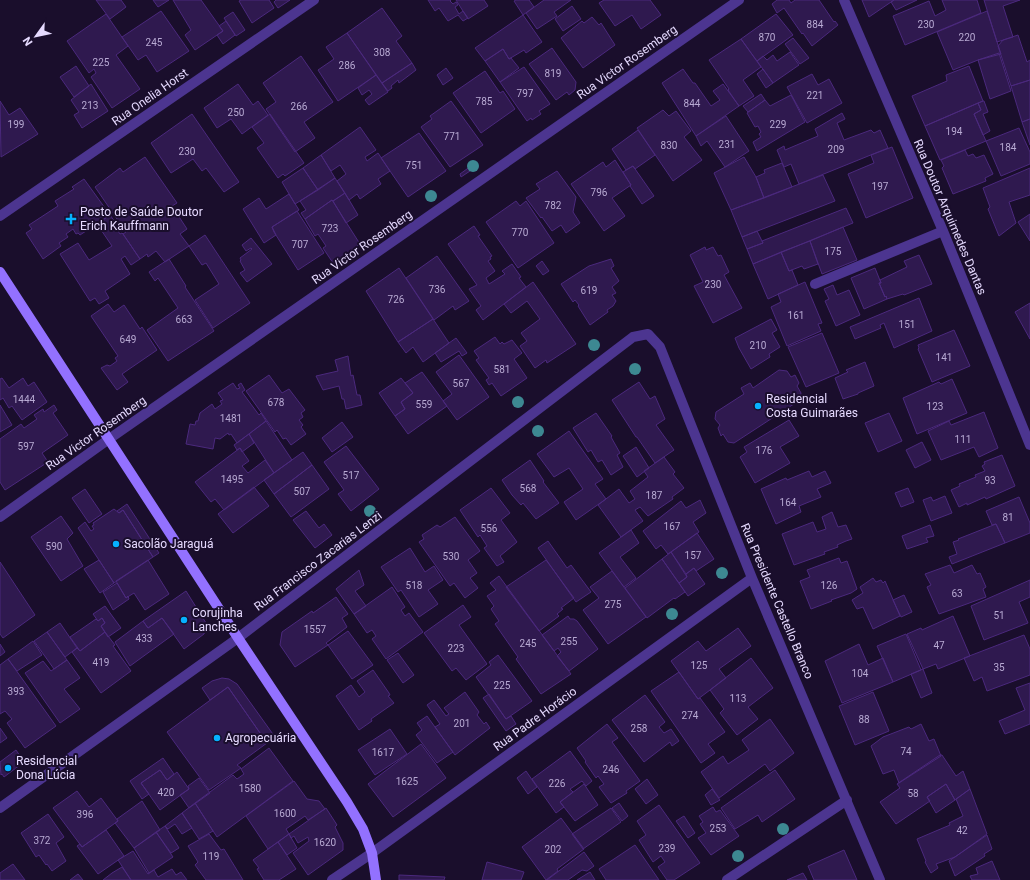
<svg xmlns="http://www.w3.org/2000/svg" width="1030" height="880" font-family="Roboto,sans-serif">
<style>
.building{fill:#2f194f;stroke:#4b297d}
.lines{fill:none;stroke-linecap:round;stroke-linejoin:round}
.minor{stroke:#4c3590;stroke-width:10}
.secondary{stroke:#9371ff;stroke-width:10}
.tree{fill:#3d8892}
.poi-dot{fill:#06b1ff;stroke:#1a0e2c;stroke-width:1.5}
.labels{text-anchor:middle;stroke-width:4;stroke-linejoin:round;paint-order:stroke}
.number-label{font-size:10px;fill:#b8aad3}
.street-label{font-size:12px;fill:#e6daff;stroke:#1a0e2c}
.poi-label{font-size:12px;fill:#e6daff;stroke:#1a0e2c;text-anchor:start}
</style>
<rect width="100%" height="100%" fill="#1a0e2c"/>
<path class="building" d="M96 0H121L126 7 110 19Z
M153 0H169L158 7Z
M173 0H201L223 31 195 50 185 35 191 30Z
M241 0H269L274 8 252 23 239 1Z
M276 0H290L278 8 274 2Z
M428 0H451L450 1 453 4 456 2 458 5 455 7 459 14 463 11 468 18 463 21 458 15 448 21 439 8 435 11Z
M456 0H484L488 6 468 19Z
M516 0H529L534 7 523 15 514 1Z
M544 0H571L554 12 557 16 537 29 526 13Z
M604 0H650L661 15 641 29 632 15 615 26 599 3Z
M777 0H789L791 3 795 0H819L834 22 835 21 838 25 812 46 803 33 802 34 784 8 777 13 772 4Z
M862 0H894L869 17Z
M894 0H917L896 10 891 2Z
M942 0H977L981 13 905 45 893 16 929 1 935 16 946 10Z
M984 0H1020L1003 6 1013 37 997 42Z
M572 6 581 19 563 31 555 19Z
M382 8 402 36 396 41 412 63 382 83 347 33Z
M161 11 189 51 157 72 146 55 138 60 122 37Z
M987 11 1001 54 978 60 953 70 937 32Z
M233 12 245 30 236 36 224 18Z
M106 14 128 46 116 55 140 89 112 108 91 77 96 73 94 69 89 73 67 41Z
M776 14 793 35 757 61 741 39Z
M523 15 542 42 526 53 524 50 509 59 503 49 485 61 475 48Z
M592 17 599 25 601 23 615 45 583 68 561 38 582 21 584 23Z
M226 21 235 35 223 44 217 35 223 31 219 26Z
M347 33 376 75 338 101 318 70 334 59 326 47Z
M1018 35 1027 62 1030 60V80L1011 86 998 46 1003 40Z
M793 38 809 58 800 64 785 44Z
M741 39 761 67 743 80 754 96 739 106 728 90 729 89 709 60Z
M552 48 576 82 575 90 569 95 567 92 556 100 529 64Z
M503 49 509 59 511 58 519 68 500 82 485 61Z
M790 52 799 65 773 83 757 61 763 56 767 60 773 55 777 61Z
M999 53 1011 91 990 99 978 60Z
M301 56 333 102 304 122 315 138 295 152 266 109 276 102 263 83Z
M412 63 416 70 399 83 398 80 391 86 392 88 388 91 382 83Z
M76 66 89 86 74 97 60 77Z
M969 66 983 101 925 126 912 96 947 81 946 75Z
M524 67 550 104 539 111 541 114 532 120 531 118 527 121 500 82Z
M446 68 453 78 443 85 437 75Z
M683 69 693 83H695L711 106 720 100 713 91 723 84 739 106 696 136 662 83Z
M763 69 773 83 766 88 757 74Z
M485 71 500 93 503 91 515 109 481 133 453 93Z
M812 74 818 85 829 79 842 103 807 123 787 87Z
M376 75 388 92 369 105 365 100 372 94 369 90 362 95 358 88Z
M1030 80V119L1022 122 1011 86Z
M91 84 108 111 82 128 74 115 79 112 71 100Z
M238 84 253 105 258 101 268 115 242 134 231 119 217 128 204 108Z
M761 94 765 100 748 112 743 106Z
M791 95 805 122 757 151 753 142 761 137 759 134 761 132 758 126 755 127 747 113 765 100 770 106Z
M0 101 9 115 20 108 38 134 1 157Z
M451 101 483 145 450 167 421 127 432 119 430 116Z
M983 101H984L988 112 983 114 990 131 983 135 974 114 981 110 978 103Z
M978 103 981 110 974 114 986 141 940 160 925 126Z
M663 110 669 116 676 111 691 131 684 137 702 160 673 181 637 128Z
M842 113 845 119 837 123 844 140 871 130 874 133 880 130 888 148 799 184 791 164 784 167 777 150 784 146 785 150 818 136 815 129Z
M192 114 239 182 224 192 206 168 202 171 193 159 171 173 151 143Z
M270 114 304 163 285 176 283 174 278 178 257 148 264 143 252 127Z
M726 116 749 151 725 167 707 141 701 146 696 136Z
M1030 119V145L1022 122Z
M360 127 376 150 365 157 367 161 378 153 390 171 378 179 381 184 360 199 357 194 349 200 337 181 346 174 340 165 331 171 321 155Z
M1019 128 1030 152V164L1001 176 986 141Z
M638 130 655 155 635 169 633 166 626 170 612 149Z
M419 133 446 171 408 197 381 158Z
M892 147 913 198 866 218 848 174 874 163 871 155Z
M965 150 968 156 973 154 976 158 984 155 993 174 985 178 986 181 953 194 942 168 944 166 941 160Z
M321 155 335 178 318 190 303 168Z
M145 157 177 203 172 206 187 229 180 234 189 246 165 262 156 251 148 257 147 254 140 259 123 234 126 232 95 187 120 168 123 172Z
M744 157 756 177 764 198 731 210 714 173Z
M615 160 631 185 612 198 625 216 604 231 571 184 603 162 606 167Z
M782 163 792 187 764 198 756 177 765 173 764 170Z
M471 166 473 169 461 177 460 174Z
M633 166 654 196 642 204 630 186 631 185 623 172Z
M303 168 318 190 295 204 282 182Z
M1030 168V195L1009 202 1016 223 999 236 988 209 990 207 983 188Z
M557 171 576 197 573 212 580 223 566 233 561 225 552 231 542 217 541 218 526 198 540 189 536 184Z
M823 175 835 201 742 237 731 210Z
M335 178 345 193 333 201 332 200 305 219 301 213 306 210 300 201Z
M84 179 110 215 80 235 78 233 76 234 73 229 66 234 68 237 59 243 61 246 43 259 26 233 32 229 29 225 58 206 55 201 74 189 72 187Z
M345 193 358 215 346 223 333 201Z
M289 194 299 210 272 227 276 235 264 243 243 209 259 198 266 209Z
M332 200 360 244 333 263 323 248 326 246 318 234 315 236 305 219Z
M516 201 520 206 526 201 554 243 518 268 486 222Z
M846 208 853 223 753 264 747 249 763 243 762 241Z
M297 211 324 253 298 270 274 232 272 227Z
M1030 214V241L1018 222Z
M110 215 118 226 116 228 120 234 122 233 123 234 140 259 131 265 125 256 121 259 130 274 105 291 109 298 99 304 95 298 90 301 60 254 78 243 89 260 112 246 97 224Z
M474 226 480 235 478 236 492 256 490 257 491 259 488 261 495 271 486 278 489 284 505 274 502 271 512 264 521 277 519 278 526 287 483 320 476 310 481 306 469 289 477 285 448 244Z
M843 227 857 260 822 274 810 241Z
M757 231 763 243 747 249 742 237Z
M205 235 250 303 213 328 195 300 219 284 206 263 202 265 189 246Z
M251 238 272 264 247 282 240 273 245 270 240 261 241 260 240 258 252 249 251 248 246 251 242 245Z
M810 241 818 264 804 269 802 266 789 271 781 252Z
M705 247 706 250 713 247 718 256 721 255 729 272 724 275 742 308 713 323 694 286 703 282 690 255Z
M781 252 789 271 792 270 798 285 768 299 753 264Z
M919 255 932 284 904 295 903 294 887 299 886 296 885 297 879 283H881L880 280 907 267 904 261Z
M437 256 469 301 455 310 453 306 434 320 406 278Z
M169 259 186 286 185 287 214 331 168 361 147 330 178 308 158 278 155 281 149 272Z
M611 259 614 266 611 268 619 281 612 287 616 293 612 295 616 301 613 306 607 310 608 312 590 325 578 306 579 305 575 300 573 302 561 284 589 266Z
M542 261 549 271 543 275 536 266Z
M399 268 433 319 398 342 366 291Z
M875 268 881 283H879L885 297 886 296 887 299 864 309 851 278Z
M533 282 576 344 547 363 546 360 535 368 520 346 527 341 521 333 540 319 527 301 511 313 504 304Z
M805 282 822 323 818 324 821 331 787 346 771 307 781 302 778 294Z
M833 285 837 295 849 290 860 315 836 326 825 301 829 299 824 289Z
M919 298 932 331 894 348 884 323 880 325 881 328 855 339 850 327Z
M1030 303V339L1015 312Z
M108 304 114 312 124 305 140 329 142 327 157 350 122 374 128 382 117 390 101 368 107 365 110 366 117 361 115 358 118 356 91 316Z
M433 319 449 343 423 362 413 347 406 353 398 342Z
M771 319 777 330 772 333 780 347 769 354 770 357 751 369 739 348 735 338Z
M954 330 970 366 932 382 918 349 919 348 918 345Z
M822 333 839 373 806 387 788 347Z
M495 337 500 344 502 342 504 344 512 340 522 353 514 359 527 378 501 396 492 383 489 385 486 380 489 378 476 360 479 358 474 351Z
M456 338 467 353 462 356 459 351 441 362 435 353Z
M459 355 489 397 457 420 443 401 452 394 436 372Z
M348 356 351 376 353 375 357 395H360L362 405 346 409 344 399H342L339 386 323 390 316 376 338 371 335 360Z
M865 362 874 386 858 393V394L843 399 835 378 848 372 846 370Z
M779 370 787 371 791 377 795 375 799 383 797 386 801 393 800 400 734 443 728 442 723 434 721 436 718 428 720 425 715 419 716 412 744 394 741 388 750 383 753 388Z
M422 372 447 406 408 434 395 416 405 409 401 402 413 393 405 383Z
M269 375 282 393 289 389 305 410 301 413 303 417 299 420 303 425 301 427 306 434 291 445 286 438 283 439 277 430 275 432 246 391Z
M2 378 9 388 23 378 28 386 34 382 47 402 22 420 12 406 9 408 3 398 0 400V379Z
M401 378 413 393 401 402 405 409 395 416 379 393Z
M952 379 967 413 917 434 903 398 939 382 941 384Z
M639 382 650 399 655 396 665 419 656 425 674 450 655 463 637 437H636L612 400Z
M233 383 237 389 240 388 238 385 241 383 245 390 242 392 259 415 261 413 266 421 237 443 231 434 229 435 228 433 220 439 215 438 213 449 186 444 190 424 195 425 196 421H198L200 413 212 404 215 409 222 404 220 401 223 400 218 393Z
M0 405 12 425 0 432Z
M54 405 57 410 53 413 68 435 42 453 48 462 5 490 0 482V439L21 424 24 428 37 419 34 415 43 409 44 412Z
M984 412 998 448 979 457 974 447 941 460 928 431 949 421 951 425Z
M596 413 612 436 611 437 620 453 617 455 623 467 611 475 602 460 598 462 591 450 588 452 573 428Z
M889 413 902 441 878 452 865 423Z
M789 420 799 436 780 447 790 463 755 483 740 457 747 452 744 447Z
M266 421 292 460 274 473 249 434Z
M342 422 353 437 332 452 322 438Z
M569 431 603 479 595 484 606 499 576 520 564 502 583 489 569 468 554 477 537 454Z
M249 434 254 443 242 452 240 448 237 450 234 445Z
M922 442 931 460 915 468 906 450Z
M346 446 379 489 351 511 338 494 344 490 324 462Z
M636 447 649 468 637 477 623 456Z
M240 448 249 461 242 466 248 473 265 460 274 473 224 510 215 499 211 502 195 482Z
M303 452 312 465 274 494 264 480Z
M1002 455 1015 486 986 499 985 497 967 505V503L959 507 951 490 960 486 959 484 976 477 975 475 985 471 982 466 985 464 984 462Z
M664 457 675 472 673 474 684 488 672 497 673 499 648 516 640 507 635 510 643 521 621 537 598 505 619 489 629 503 635 499 630 491 648 477 644 471Z
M530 460 544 481 543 482 559 503 536 519 523 503 521 505 512 495 502 480Z
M312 465 329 489 291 517 274 494Z
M809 471 812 477 825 471 831 483 817 489 821 497 799 506 801 512 776 524 761 489 786 478 787 480Z
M254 487 269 506 233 533 218 514Z
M491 488 510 513 501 520 517 542 500 556 504 562 497 566 484 548 487 546 480 535 478 537 460 510Z
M908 488 914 502 901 507 895 493Z
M85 489 102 514 89 523 72 498Z
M945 496 952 513 931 521 923 500 931 497 933 501Z
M1019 497 1030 523V533L1005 543 996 524 992 525 986 511Z
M700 500 706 513 693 522 699 532 668 554 661 545 656 549 643 531 681 501 686 508Z
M127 504 159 553 153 557 123 510 119 513 117 511Z
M114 509 119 513 123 510 153 557 114 583 78 528 85 522 91 531 94 529 92 526 94 525 93 523Z
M306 511 319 528 324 524 332 535 315 548 293 520Z
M832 512 838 527 846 525 852 539 846 541 837 545 838 547 824 552 825 554 794 565 782 534 813 522 817 532 826 529 822 517Z
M61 516 73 533 67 539 83 566 61 581 31 537Z
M455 517 480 551 468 560 477 573 470 578 478 588 465 598 454 583 450 586 419 542 424 539 422 535 437 525 440 527Z
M996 524 1005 543 952 564 949 557 957 554 953 542 959 540 958 539Z
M930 525 934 536 926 538 928 542 907 549 902 536Z
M631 530 639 543 620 557 636 578 624 587 599 553Z
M697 533 714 559 696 571 694 568 686 574 671 552Z
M548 541 567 568 571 565 591 592 576 602 538 548Z
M410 548 425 572 434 566 443 580 428 590 438 604 419 617 401 590 398 592 381 567Z
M671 552 687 577 679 583 662 559Z
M839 558 841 563 847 561 857 589 851 593 831 600 832 601 811 609 800 581 810 577 807 570Z
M662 559 685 592 675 599 674 598 647 618 625 588Z
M99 560 114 583 100 593 84 569Z
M148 560 169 594 145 610 134 593 126 598 116 581Z
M546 560 574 598 561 608 563 609 557 614 559 616 539 631 506 587Z
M0 562 35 615 3 638 0 634Z
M950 565 954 573 972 565 977 574 980 573 986 587 983 589 986 597 939 614 927 587 931 585 925 574Z
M694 568 705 584 688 596 679 583 687 577 686 574Z
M359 570 364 585 355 591 366 606 354 614 336 589Z
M612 571 646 617 608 644 583 610 599 598 590 587Z
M499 576 571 674 541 694 516 659 518 657 495 624 499 621 491 609 494 606 487 596 496 590 490 583Z
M873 578 876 582 881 580 883 583 885 581 900 616 873 629 863 607 857 609 852 600 863 593 860 587Z
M1030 580V597L1019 602 1028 623 984 640 971 606Z
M117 583 126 598 128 596 129 599 113 610 103 592Z
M392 587 405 607 401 610 405 616 409 613 423 632 386 659 372 639 376 636 372 630 367 633 354 614Z
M186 591 206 623 204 634 184 649 162 618 148 628 143 621Z
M904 595 912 612 901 617 893 600Z
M336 597 348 614 342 618 347 627 326 643 328 645 295 667 280 645 282 632 312 611 313 613Z
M463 605 471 617 459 625 487 664 466 680 456 668 452 671 424 633Z
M105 606 121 628 108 637 101 626 105 623 102 618 98 621 93 614Z
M568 616 570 619H574L577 621 598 649 569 671 557 656 561 652 558 648 554 651 542 635Z
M953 616 970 656 938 669 936 664 923 669 907 634 921 628 922 630Z
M102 618 105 623 101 626 105 632 80 651 70 637 96 619 98 621Z
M162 618 174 634 130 666 115 642 143 621 148 628Z
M60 623 77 648 65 657 47 632Z
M738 628 751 646 719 669 726 678 698 699 671 661 698 641 706 651Z
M348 631 373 665 352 679 328 645Z
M47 632 67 660 54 669 34 641Z
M105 632 115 645 113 646 131 671 101 693 72 652 77 648 80 651Z
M906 634 921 670 893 682 877 646Z
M1024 635 1030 649V675L987 691 982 677 974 681 964 658Z
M33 641 42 655 17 671 8 659Z
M0 644 5 652 0 656Z
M859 644 868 665 883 658 893 682 842 703 825 661Z
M398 653 414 675 403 683 387 660Z
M498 655 532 701 506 719 476 677 491 665 489 662Z
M751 658 773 688 748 707 758 719 737 735 720 713 724 709 710 690Z
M8 659 56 726 25 748 7 723 12 719 5 711 0 714V665Z
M67 660 80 678 64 689 80 709 60 723 25 673 43 661 51 671Z
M923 669 932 693 921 698 911 674Z
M373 670 389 693 390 695 388 696 394 703 371 719 372 721 359 730 336 696 351 685 359 697 365 692 357 681Z
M679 672 698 699 700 698 725 732 708 744 715 753 701 763 651 691Z
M222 678 229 679 237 684 275 737 267 743 228 687 210 700 202 688 212 681Z
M1030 683V724L1005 734 999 721 1025 710 1016 688Z
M228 687 267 743 237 765 241 768 209 790 167 732Z
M465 692 479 712 477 715 484 724 486 722 490 728 455 755 435 727 440 724 427 705 434 700 446 716 449 714 444 708Z
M873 692 889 731 855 745 839 706Z
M489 694 506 719 511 716 516 724 506 731 483 698Z
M645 695 665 722 659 727 664 733 671 729 679 741 672 746 670 742 644 762 612 720Z
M427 716 453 752 437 763 416 735 422 730 417 723Z
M770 719 794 753 770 771 765 764 719 798 701 772 723 756 728 764 749 750 742 740Z
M607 724 618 738 612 742 640 781 626 791 627 793 611 803 599 787 604 784 598 776 596 778 585 762 586 761 577 748Z
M921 724 929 741 934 739 941 756 899 783 894 770 883 774 871 746 883 737 909 727 911 729Z
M0 728 7 738 0 743Z
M390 729 407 754 375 775 358 750Z
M421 744 446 778 393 817 368 784Z
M269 748 293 781 217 837 195 803 233 775 237 779 244 774 241 769Z
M16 750 24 762 4 777 2 774 1 775 0 762Z
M570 751 592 781 586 786 582 781 570 789 573 792 560 802 564 807 556 813 532 779Z
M940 755H942L956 776 963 771 970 789 955 800 946 784 927 797 930 801 896 824 880 802 900 788 897 784Z
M163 758 174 774 167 780 160 770 141 783 149 794 142 799 130 781Z
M160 770 167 780 177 772 189 789 160 810 141 783Z
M775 770 795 799 762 822 758 815 735 829 721 808Z
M526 771 537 787 528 794 517 778Z
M199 778 210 793 189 808 180 795 189 789 188 786Z
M647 779 658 795 646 804 635 789Z
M294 781 307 799 319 801 325 809 308 820 305 816 286 829 289 834 268 849 246 816Z
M584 784 598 805 575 821 560 802Z
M946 784 955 800 936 813 927 797Z
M712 789 720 800 711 805 705 795Z
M970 789 987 834 955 857 936 864 938 868 931 873 925 862 926 861 917 839 950 825 949 823 963 816 956 799Z
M77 791 89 807 101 798 118 821 82 847 53 808Z
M142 801 160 830 134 848 115 823 118 821 117 819Z
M195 803 213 831 199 839 182 813Z
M619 803 628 816 622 821 612 808Z
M659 805 700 863 674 880H667L658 867 665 862 661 856 653 862 639 840 646 835 637 821Z
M713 807 716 812 720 810 739 836 711 855 698 838 706 833 700 824 703 822 699 816Z
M326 808 337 825 335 827 343 843V850L308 875 293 853 309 841 308 837 298 843 294 836 291 838 289 834Z
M611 808 621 822 583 849 572 834Z
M182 813 192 828 182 834 175 824 168 829 165 826Z
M48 814 64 837 56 843 66 861 52 871 47 864 46 865 39 855 36 857 21 833Z
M684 816 695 833 688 838 676 821Z
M561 818 584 849 557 869 558 871 546 880 522 847Z
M165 826 179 848 171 853 156 832Z
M106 830 124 856 98 874 77 846 80 844 82 847Z
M156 832 173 857 149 873 134 848Z
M209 834 221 850 224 849 243 880H206L195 865 198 862 188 846Z
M289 834 297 848 287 855 278 842Z
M987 835 992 849 984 854 985 856 955 876 949 861Z
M278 842 296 869 279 880H264L257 869 259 868 253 860Z
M635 845 659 880H606L599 869Z
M844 850 857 880H814L808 866Z
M133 851 148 874 154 870 158 877 172 869 176 875 181 872 187 880H131L118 860Z
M584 852 594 866 587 871 582 870 568 880H547Z
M992 861 1000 880H972L970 876 978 874 976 868Z
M487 862 524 872 521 880H482Z
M13 864 25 880H0V873Z
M122 867 131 880H103L112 873Z
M590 872 595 880H577Z
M803 873 807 880H787Z
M78 874 83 880H70Z
M399 875 445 877 444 880H399Z"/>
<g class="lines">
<path class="minor" d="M844 0 943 231 1030 445
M0 216 314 0
M815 284 943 231
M0 517 109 439 739 0
M0 808 238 638 633 337 648 334 660 347 752 578 880 880
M332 880 372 853 752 578
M727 880 847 800"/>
<path class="secondary" d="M0 272 238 638 347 802 363 829 372 853 376 880"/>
</g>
<g class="tree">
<circle cx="473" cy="166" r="6"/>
<circle cx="431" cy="196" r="6"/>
<circle cx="594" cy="345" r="6"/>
<circle cx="635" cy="369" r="6"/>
<circle cx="518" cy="402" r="6"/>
<circle cx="538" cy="431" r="6"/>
<circle cx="370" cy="511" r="6"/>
<circle cx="722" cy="573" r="6"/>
<circle cx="672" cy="614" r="6"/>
<circle cx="783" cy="829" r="6"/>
<circle cx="738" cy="856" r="6"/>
</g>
<g class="poi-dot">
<path d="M69 213h4v4h4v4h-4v4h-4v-4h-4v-4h4z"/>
<circle cx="758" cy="406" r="4"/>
<circle cx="116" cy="544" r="4"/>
<circle cx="184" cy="620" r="4"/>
<circle cx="217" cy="738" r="4"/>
<circle cx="8" cy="768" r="4"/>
</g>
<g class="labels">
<g class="number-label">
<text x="815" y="28">884</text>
<text x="926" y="28">230</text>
<text x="767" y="41">870</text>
<text x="967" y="41">220</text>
<text x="154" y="46">245</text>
<text x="382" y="56">308</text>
<text x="101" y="66">225</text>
<text x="347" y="69">286</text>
<text x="553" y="77">819</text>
<text x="525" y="97">797</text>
<text x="815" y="99">221</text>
<text x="484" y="105">785</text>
<text x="692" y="107">844</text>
<text x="90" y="109">213</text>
<text x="299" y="110">266</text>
<text x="236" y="116">250</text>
<text x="16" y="128">199</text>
<text x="778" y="128">229</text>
<text x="954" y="135">194</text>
<text x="452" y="140">771</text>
<text x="727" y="148">231</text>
<text x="669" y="149">830</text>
<text x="1008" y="151">184</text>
<text x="836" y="153">209</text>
<text x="187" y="155">230</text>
<text x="414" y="169">751</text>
<text x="880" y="190">197</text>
<text x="599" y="196">796</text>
<text x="553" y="209">782</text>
<text x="330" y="232">723</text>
<text x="520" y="236">770</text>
<text x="300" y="248">707</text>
<text x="833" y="255">175</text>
<text x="713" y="288">230</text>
<text x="437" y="293">736</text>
<text x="589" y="294">619</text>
<text x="396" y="303">726</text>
<text x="796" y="319">161</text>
<text x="184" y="323">663</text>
<text x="907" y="328">151</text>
<text x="128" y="343">649</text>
<text x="758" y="349">210</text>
<text x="944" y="361">141</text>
<text x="502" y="373">581</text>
<text x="461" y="387">567</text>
<text x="24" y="403">1444</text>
<text x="276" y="406">678</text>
<text x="424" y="408">559</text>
<text x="935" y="410">123</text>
<text x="231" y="422">1481</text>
<text x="963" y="443">111</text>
<text x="26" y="450">597</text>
<text x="764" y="454">176</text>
<text x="351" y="479">517</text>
<text x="232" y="483">1495</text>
<text x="990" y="484">93</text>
<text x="528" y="492">568</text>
<text x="302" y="495">507</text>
<text x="654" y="499">187</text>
<text x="788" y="506">164</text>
<text x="1008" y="521">81</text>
<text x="672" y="530">167</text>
<text x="489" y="532">556</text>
<text x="54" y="550">590</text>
<text x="693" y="559">157</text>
<text x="451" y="560">530</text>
<text x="414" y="589">518</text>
<text x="829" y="589">126</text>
<text x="957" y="597">63</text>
<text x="613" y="608">275</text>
<text x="999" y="619">51</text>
<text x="315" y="633">1557</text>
<text x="144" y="642">433</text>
<text x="569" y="645">255</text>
<text x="528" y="647">245</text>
<text x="939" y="649">47</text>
<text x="456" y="652">223</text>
<text x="101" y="666">419</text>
<text x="699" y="669">125</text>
<text x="999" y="671">35</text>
<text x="860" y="677">104</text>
<text x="502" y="689">225</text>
<text x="16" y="695">393</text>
<text x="738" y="702">113</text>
<text x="690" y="719">274</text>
<text x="864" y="723">88</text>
<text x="462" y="727">201</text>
<text x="639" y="732">258</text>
<text x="906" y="755">74</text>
<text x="383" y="756">1617</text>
<text x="611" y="773">246</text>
<text x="407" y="785">1625</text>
<text x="557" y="787">226</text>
<text x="250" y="792">1580</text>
<text x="166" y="796">420</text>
<text x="913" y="797">58</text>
<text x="285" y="817">1600</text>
<text x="85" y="818">396</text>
<text x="718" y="832">253</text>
<text x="962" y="834">42</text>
<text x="42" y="844">372</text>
<text x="325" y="846">1620</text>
<text x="667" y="852">239</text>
<text x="553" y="853">202</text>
<text x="211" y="860">119</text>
</g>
<g class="street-label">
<text transform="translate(627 62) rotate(-35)" y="4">Rua Victor Rosemberg</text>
<text transform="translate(150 97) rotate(-35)" y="4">Rua Onelia Horst</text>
<text transform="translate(950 217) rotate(67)" y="4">Rua Doutor Arquimedes Dantas</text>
<text transform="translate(362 247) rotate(-35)" y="4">Rua Victor Rosemberg</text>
<text transform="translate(96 433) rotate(-35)" y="4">Rua Victor Rosemberg</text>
<text transform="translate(318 561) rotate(-37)" y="4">Rua Francisco Zacarias Lenzi</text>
<text transform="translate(777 601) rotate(67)" y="4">Rua Presidente Castello Branco</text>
<text transform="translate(535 719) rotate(-36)" y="4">Rua Padre Horácio</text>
</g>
<g class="poi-label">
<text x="80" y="216">Posto de Saúde Doutor<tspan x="80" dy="14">Erich Kauffmann</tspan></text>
<text x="766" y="403">Residencial<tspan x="766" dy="14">Costa Guimarães</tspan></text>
<text x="124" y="548">Sacolão Jaraguá</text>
<text x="192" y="617">Corujinha<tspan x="192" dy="14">Lanches</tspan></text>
<text x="225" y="742">Agropecuária</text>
<text x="16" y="765">Residencial<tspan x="16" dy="14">Dona Lúcia</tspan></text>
</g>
</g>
<g transform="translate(36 36) rotate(237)" stroke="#1a0e2c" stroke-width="3" paint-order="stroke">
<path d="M0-3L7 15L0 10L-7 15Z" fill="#e6daff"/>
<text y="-6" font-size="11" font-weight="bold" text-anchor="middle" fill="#e6daff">N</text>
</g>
</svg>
